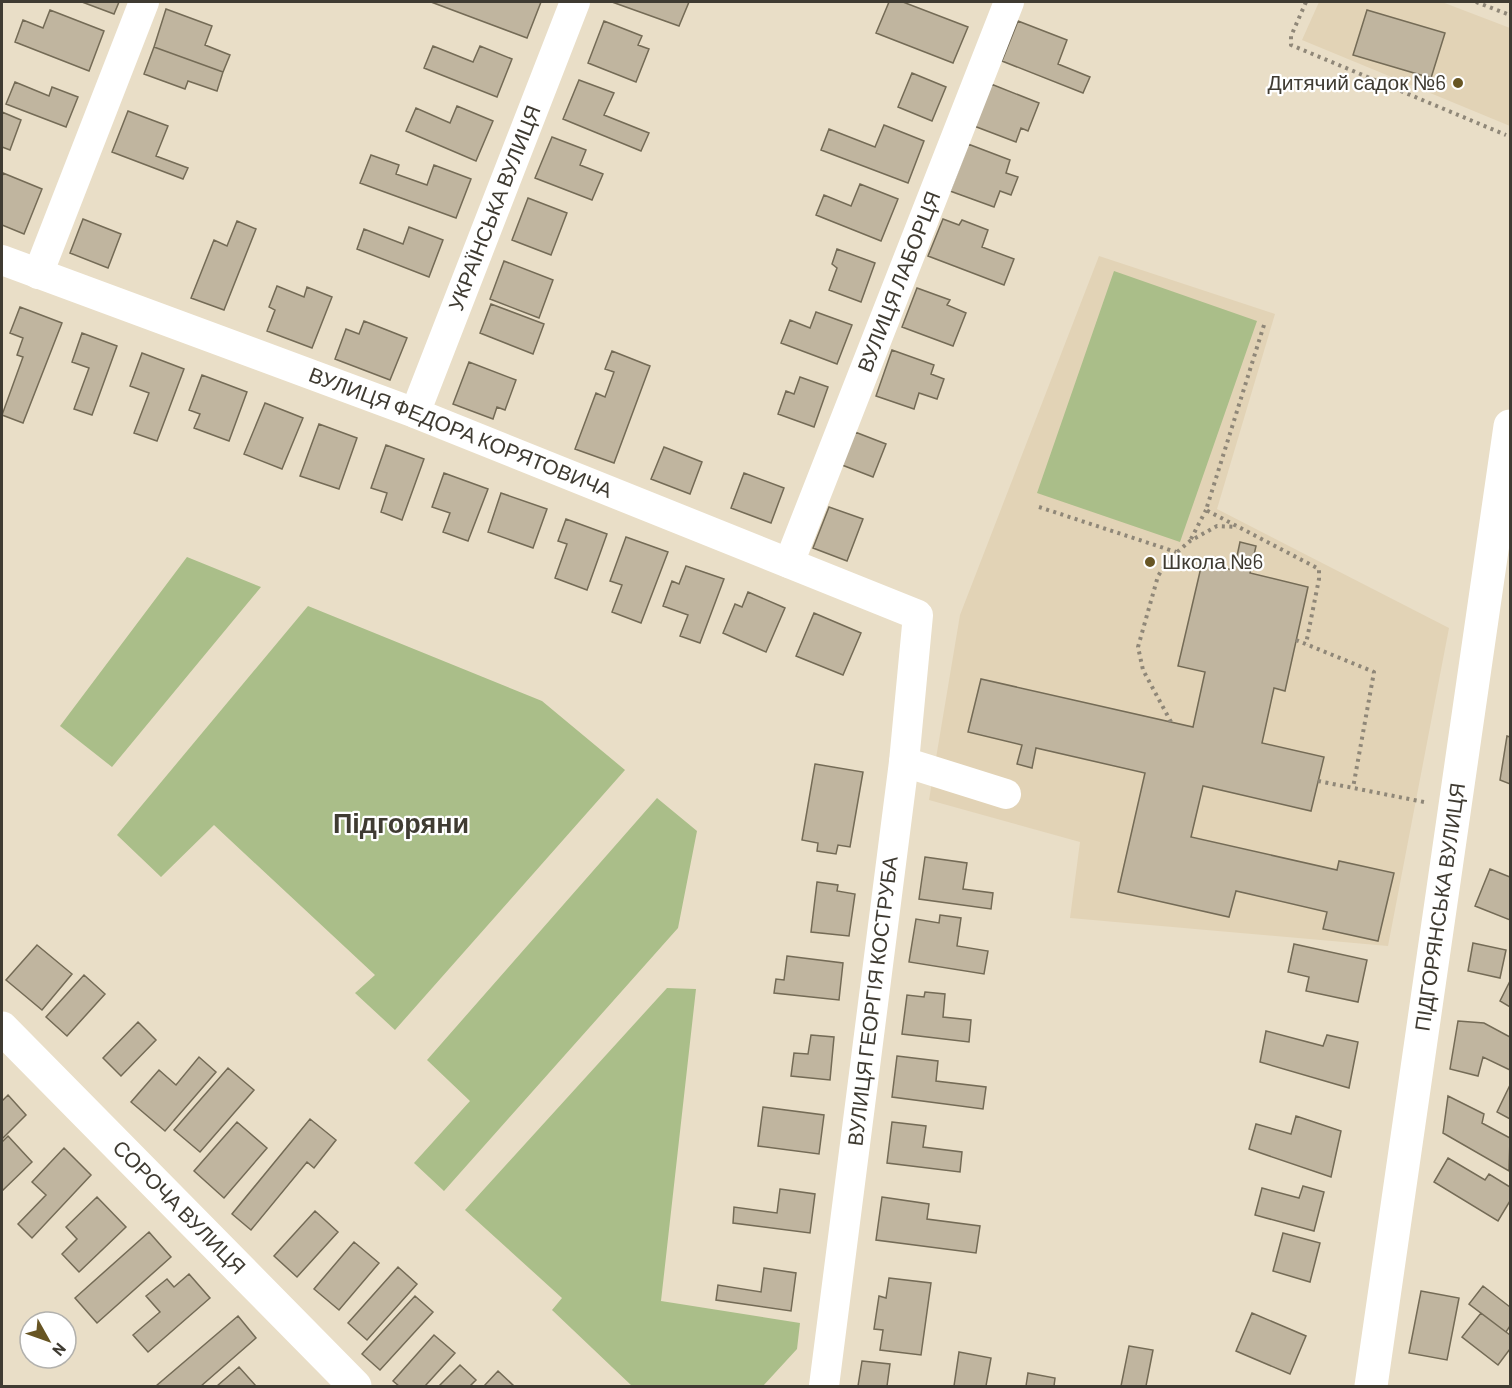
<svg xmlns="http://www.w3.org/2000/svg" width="1512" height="1388" font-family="Barlow,sans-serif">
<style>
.built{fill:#e2d3b6}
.green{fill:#aabe89}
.building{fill:#c0b59f;stroke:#746b56;stroke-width:1.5}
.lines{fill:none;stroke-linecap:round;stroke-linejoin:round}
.path{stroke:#8f8778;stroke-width:4;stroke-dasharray:3 4.5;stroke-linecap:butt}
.minor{stroke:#fff;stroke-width:30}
.major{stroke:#fff;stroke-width:33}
.poi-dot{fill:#675523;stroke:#fff;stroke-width:2}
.labels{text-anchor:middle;stroke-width:4.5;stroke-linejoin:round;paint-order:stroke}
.poi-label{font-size:21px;fill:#3f3b32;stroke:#fff;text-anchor:end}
.street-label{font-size:21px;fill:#3f3b32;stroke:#fff}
.district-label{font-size:27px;font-weight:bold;fill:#3f3b32;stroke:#fff}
</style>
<rect width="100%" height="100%" fill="#e9dec7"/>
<path class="built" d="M1319 2H1442L1510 28V126L1302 40Z
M1099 256 1275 314 1217 509 1449 628 1388 946 1070 918 1080 842 929 800 960 615Z"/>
<path class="green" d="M1114 271 1257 321 1180 542 1037 493Z
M187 557 261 587 112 767 60 726Z
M308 606 542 701 625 770 395 1030 355 993 375 975 214 825 161 877 117 835Z
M657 798 697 831 678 928 444 1191 414 1163 470 1101 427 1060Z
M667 988 696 989 661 1301 800 1323 797 1349 763 1386H632L552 1310 562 1298 465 1210Z"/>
<path class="building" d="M82 2H119L114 14Z
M431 2H541L527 38Z
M612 2H689L679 26Z
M889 2H903L968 27 953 63 876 33Z
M166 9 212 26 205 45 230 55 223 72 154 47Z
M50 10 104 31 89 71 15 42 23 20 43 28Z
M1367 10 1445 33 1431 78 1353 55Z
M604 21 642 36 638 45 649 49 636 82 588 63Z
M1018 21 1067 40 1058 64 1090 77 1083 93 1002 61Z
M433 46 473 62 480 46 512 59 497 97 424 68Z
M154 47 223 72 217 91 188 81 185 89 144 74Z
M912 73 946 87 932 121 898 107Z
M579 80 614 93 604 115 649 133 641 151 563 119Z
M15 82 49 96 52 87 78 97 66 127 6 104Z
M991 84 1039 103 1028 131 1021 128 1016 142 974 126Z
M457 106 493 121 476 161 406 131 416 108 450 123Z
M128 111 168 126 156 156 188 168 183 179 112 152Z
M2 112 21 120 10 150 2 147Z
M884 125 924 141 908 183 821 150 829 129 875 147Z
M552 137 586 150 580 165 603 174 592 200 535 178Z
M968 144 1010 160 1006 173 1018 177 1011 195 1000 191 994 207 950 191Z
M371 155 399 165 396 174 427 185 434 165 471 179 456 218 360 183Z
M3 173 42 189 24 234 2 225V177Z
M860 184 898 199 881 241 816 215 824 195 851 206Z
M528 198 567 213 551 255 512 240Z
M83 219 121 234 108 268 70 253Z
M943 219 959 225 962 220 988 230 982 247 1014 259 1004 285 928 256Z
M237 221 256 229 224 310 191 298 214 240 227 246Z
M409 227 443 240 429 277 357 249 364 229 403 244Z
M837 249 875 263 861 302 829 290 837 268 832 264Z
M504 261 553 280 539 318 490 299Z
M277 286 304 297 307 287 332 297 312 348 267 331 275 310 269 307Z
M917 288 950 300 947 305 966 313 953 346 902 327Z
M491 304 544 324 533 354 480 333Z
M20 307 62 323 23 423 2 415 23 357 17 355 23 338 10 333Z
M816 312 852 325 837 364 781 343 790 320 810 328Z
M364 321 407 338 390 380 335 359 346 329 359 334Z
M82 333 117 346 92 415 74 409 89 368 72 362Z
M892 350 934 365 931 374 944 379 937 399 919 393 914 409 876 396Z
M612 351 650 366 614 463 575 449 596 393 605 397 614 372 605 369Z
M142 353 184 369 157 441 134 433 149 393 130 386Z
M469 362 516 380 505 410 497 407 493 419 453 404Z
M202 375 247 392 229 441 194 428 200 414 189 410Z
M800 377 828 387 814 427 778 414 786 391 794 394Z
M265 403 303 418 282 469 244 454Z
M319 424 357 438 339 489 300 476Z
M855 432 886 444 873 477 842 465Z
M386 445 424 459 402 520 381 512 387 493 371 488Z
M664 447 702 462 690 494 651 479Z
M444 473 488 489 468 541 443 532 450 513 432 507Z
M744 473 784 488 771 523 731 508Z
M501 493 547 509 533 548 488 532Z
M829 507 863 519 847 561 813 548Z
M566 519 607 534 587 590 555 578 567 544 558 541Z
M626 537 668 552 641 623 612 612 622 585 610 581Z
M1240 542 1256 546 1250 573 1308 587 1285 691 1274 688 1262 743 1324 757 1311 811 1203 786 1191 837 1337 870 1339 861 1394 873 1378 941 1323 929 1327 912 1236 891 1229 917 1118 892 1145 773 1036 748 1032 768 1017 764 1022 745 968 732 981 679 1193 727 1205 672 1178 666 1202 563 1234 570Z
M686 566 724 579 700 643 680 636 688 615 663 606 672 581 679 584Z
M748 592 785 608 766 652 723 633 735 604 742 607Z
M814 613 861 633 843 675 796 656Z
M1507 736 1510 737V784L1500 780Z
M815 764 863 772 850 847 838 845 836 854 817 851 818 843 802 840Z
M925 857 967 863 963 889 993 893 991 909 919 899Z
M1490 869 1510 877V920L1475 906Z
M817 882 838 885 837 891 855 894 849 936 811 932Z
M940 915 961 918 957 946 988 951 984 974 909 962 916 919 939 923Z
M1473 943 1506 950 1500 978 1468 971Z
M1294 944 1367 960 1358 1002 1306 991 1309 977 1288 972Z
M37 945 72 974 42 1010 6 980Z
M787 956 843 963 839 1000 774 993 776 979 784 980Z
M84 975 105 994 67 1036 46 1017Z
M1510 981V1007L1500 1001Z
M925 992 945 994 943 1017 971 1020 969 1042 902 1034 907 995 924 997Z
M1458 1021 1484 1023 1510 1037V1070L1483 1057 1478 1076 1450 1069Z
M138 1022 156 1040 121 1076 103 1058Z
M1266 1031 1323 1046 1327 1035 1358 1042 1349 1088 1260 1062Z
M811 1035 834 1037 830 1080 791 1076 794 1053 808 1054Z
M897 1056 938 1061 936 1081 986 1087 983 1109 892 1097Z
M199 1057 216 1072 165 1131 131 1102 159 1070 176 1085Z
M228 1068 254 1090 200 1152 174 1130Z
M1510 1085V1119L1497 1112Z
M8 1095 26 1115 2 1139V1101Z
M1448 1096 1484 1114 1482 1123 1510 1138 1509 1171 1443 1133Z
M763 1107 824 1115 819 1154 758 1146Z
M1296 1116 1341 1131 1331 1177 1249 1149 1256 1124 1291 1134Z
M310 1119 336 1140 314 1168 307 1162 251 1230 232 1214Z
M237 1122 267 1148 224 1198 194 1171Z
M892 1122 926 1126 923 1147 962 1152 960 1172 887 1163Z
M8 1136 32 1162 2 1191V1142Z
M64 1148 91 1175 32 1238 18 1224 46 1195 32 1182Z
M1448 1158 1485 1180 1489 1174 1510 1187V1201L1498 1221 1434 1182Z
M1303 1186 1324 1192 1314 1231 1255 1215 1262 1188 1299 1198Z
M780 1189 815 1194 810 1233 733 1223 734 1207 777 1213Z
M97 1197 126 1227 79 1272 62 1254 77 1239 66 1227Z
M882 1197 929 1204 927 1219 980 1226 976 1253 876 1240Z
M315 1211 338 1232 297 1277 274 1256Z
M149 1232 171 1257 97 1323 75 1298Z
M1283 1233 1320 1243 1310 1282 1273 1271Z
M354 1242 379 1263 339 1310 314 1289Z
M398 1267 417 1284 367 1340 348 1323Z
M764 1268 796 1273 791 1311 716 1300 718 1285 761 1292Z
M189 1274 210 1298 148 1352 133 1335 160 1312 146 1296 167 1279 174 1287Z
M889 1278 931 1283 921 1355 880 1350 883 1330 874 1329 879 1296 886 1298Z
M1483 1286 1510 1307V1326L1506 1332 1469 1304Z
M1421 1291 1459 1298 1447 1360 1409 1353Z
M415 1296 433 1312 380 1370 362 1354Z
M1252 1313 1306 1336 1290 1374 1236 1351Z
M1481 1313 1510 1335V1349L1498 1365 1462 1337Z
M238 1316 256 1338 201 1386H156Z
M434 1335 455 1353 425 1386H399L393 1381Z
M1129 1346 1153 1350 1146 1386H1121Z
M959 1352 991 1358 986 1386H954Z
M862 1361 890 1364 887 1386H858Z
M460 1365 476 1380 470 1386H439Z
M239 1367 256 1386H217Z
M498 1371 514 1386H484Z
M1028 1373 1055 1378 1054 1386H1026Z"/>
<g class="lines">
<path class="path" d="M1306 2 1291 36V45L1506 135
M1476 2 1510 15
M1264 325 1206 510 1319 569V579L1306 644
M1039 507 1176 552
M1191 539 1206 510
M1296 640 1374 672 1353 788
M1171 722 1143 670 1138 647 1158 576 1169 559 1190 541 1217 526 1237 527
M1318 781 1424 802"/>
<g class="minor">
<path id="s1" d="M2 260 415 413 918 615 904 762 824 1386"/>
<path d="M38 274 144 2"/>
<path id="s2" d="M415 413 575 2"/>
<path id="s3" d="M789 563 1009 2"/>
<path d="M904 762 1006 794"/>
</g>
<g class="major">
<path id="s4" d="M2 1028 355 1386"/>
<path id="s5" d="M1371 1386 1510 426"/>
</g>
</g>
<g class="poi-dot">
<circle cx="1458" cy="83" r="6"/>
<circle cx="1150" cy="562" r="6"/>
</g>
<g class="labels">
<g class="poi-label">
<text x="1446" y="90">Дитячий садок №6</text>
<text x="1162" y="569" text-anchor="start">Школа №6</text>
</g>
<g class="street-label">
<text dy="7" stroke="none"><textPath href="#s2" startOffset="220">УКРАЇНСЬКА ВУЛИЦЯ</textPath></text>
<text dy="7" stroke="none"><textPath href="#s3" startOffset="302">ВУЛИЦЯ ЛАБОРЦЯ</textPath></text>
<text dy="7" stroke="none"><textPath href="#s1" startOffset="490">ВУЛИЦЯ ФЕДОРА КОРЯТОВИЧА</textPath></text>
<text dy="7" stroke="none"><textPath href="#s5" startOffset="484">ПІДГОРЯНСЬКА ВУЛИЦЯ</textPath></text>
<text transform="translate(873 1001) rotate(-83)" y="7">ВУЛИЦЯ ГЕОРГІЯ КОСТРУБА</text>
<text dy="7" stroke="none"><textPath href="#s4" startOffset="252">СОРОЧА ВУЛИЦЯ</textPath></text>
</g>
<g class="district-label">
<text x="401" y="833">Підгоряни</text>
</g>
</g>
<rect width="1512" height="1388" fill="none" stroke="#3f3b32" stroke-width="6"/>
<g transform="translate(48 1340) rotate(130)"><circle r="28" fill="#ffffff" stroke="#b2b1ad" stroke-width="1.5"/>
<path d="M0-4.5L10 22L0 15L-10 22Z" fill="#675523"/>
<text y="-9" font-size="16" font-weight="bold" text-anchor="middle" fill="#3f3b32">N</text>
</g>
</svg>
